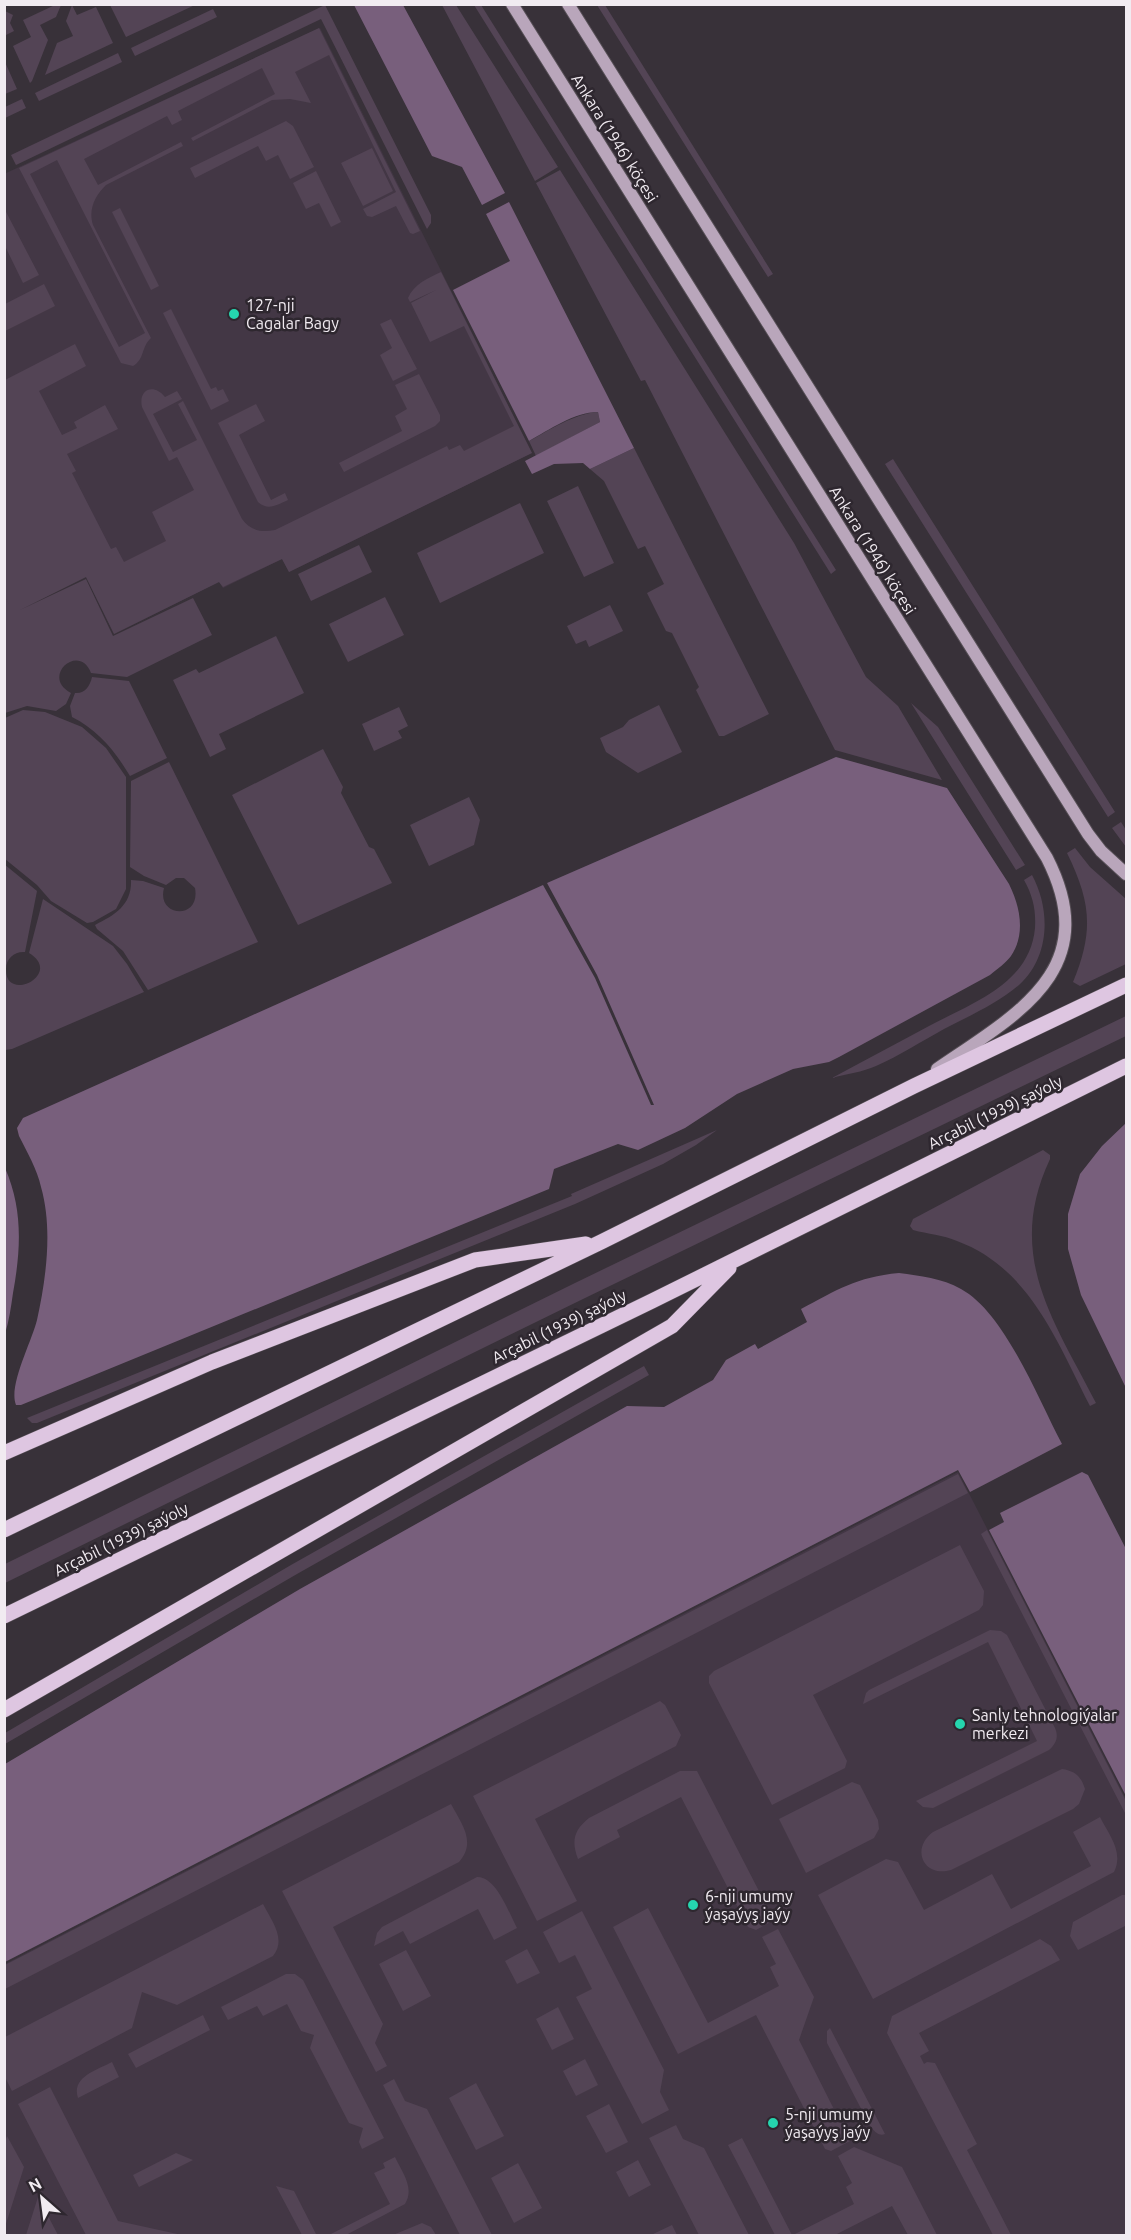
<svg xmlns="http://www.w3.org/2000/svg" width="1131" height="2240" font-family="Ubuntu,sans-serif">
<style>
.built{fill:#433745}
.green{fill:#534455;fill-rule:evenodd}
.forest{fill:#785f7c}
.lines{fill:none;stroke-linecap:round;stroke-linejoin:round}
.secondary-casing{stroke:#564f56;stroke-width:14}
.primary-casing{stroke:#564f56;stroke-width:16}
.secondary{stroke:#b9a6bb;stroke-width:12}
.primary{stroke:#dec6e1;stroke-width:15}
.poi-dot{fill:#25d5ae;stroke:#2e272f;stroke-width:2}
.labels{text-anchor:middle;stroke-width:5;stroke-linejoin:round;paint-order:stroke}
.street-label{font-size:16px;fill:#f1ebf1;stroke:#2e272f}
.poi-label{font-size:16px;fill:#f1ebf1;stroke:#2e272f;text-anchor:start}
</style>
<rect width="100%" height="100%" fill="#383139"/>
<path class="built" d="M320 28 532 453 289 572 282 559 223 588 219 582 114 634 86 577 13 613 4 594V174Z
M958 1472 1126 1799V2235L5 2236V1964Z"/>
<path class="green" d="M55 5H61L56 17 40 25 48 40 32 81 30 83 13 46 31 37 23 20Z
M72 5 77 15 96 7 113 43 45 75 57 43 73 36 66 21Z
M110 5H195L126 37Z
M325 5 431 215V223L427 229 321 19 16 165 11 155Z
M442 5H456L558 167 535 181Z
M474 5H481L836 570 831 574Z
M597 5H605L773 274 768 277Z
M213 9 217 17 135 56 131 48Z
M5 11 13 15 10 23 14 31 6 35 5 39Z
M319 28 420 231 413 234 410 233 396 206 372 217 367 216 363 209 396 192 329 55 295 72 311 103 290 99 272 100 193 141 191 138 275 94 262 68 178 111 182 120 172 125 167 116 84 159 98 185 181 142 183 146 106 185C95 196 88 209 93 225L151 338C141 347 145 359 133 366L121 363 19 168ZM57 160 145 333 119 347 30 174Z
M118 53 122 62 39 101 35 93Z
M5 62 17 89 5 94H4Z
M22 99 26 108 5 118V107Z
M286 121 293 126 314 167 290 179 278 155 266 161 258 146 195 178 190 168Z
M372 148 393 191 363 206 341 163Z
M560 170 794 543 866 677 898 706 942 780 835 750 645 380 641 381 536 183Z
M316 171 341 222 331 227 319 203 306 209 293 183Z
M4 208 39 275 23 283 5 246Z
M120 208 159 286 151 290 112 212Z
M441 272 532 453 289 572 282 559 223 587 219 582 114 634 86 577 20 610 86 579 113 636 193 598 212 635 127 677 91 673C79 642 40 677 71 693L66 704 56 711 27 706 5 713V596L12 611 4 594 5 380 75 344 86 366 39 391 62 435 77 428 74 422 105 405 118 429 67 454 76 471 72 473 111 549 116 547 124 562 166 541 152 512 194 490 177 457 169 461 142 407C138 389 154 383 165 397L177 391 182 399 153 414 173 452 197 440 178 404 183 401 242 519C250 530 261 533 275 530L447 446 449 450 460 445 464 451 514 426 464 326 430 342 411 303 436 290 410 302 408 298C414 284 428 278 441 272Z
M44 284 55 306 5 331V304Z
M171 309 211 389 216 387 218 391 223 389 229 401 211 410 163 313Z
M391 319 417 369 393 381 380 355 392 348 380 324Z
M419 374 440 415V421L435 426 344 472 339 463 402 431 395 416 407 409 395 385Z
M256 404 265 421 239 435 271 500 285 493 288 500C277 505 268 511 258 502L218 423Z
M598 412 600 422 536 456 529 441C550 430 573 414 598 412Z
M634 448 769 714 724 736H719L696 690 699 687 672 633 666 631 647 593 664 584 645 546 638 549 604 481 590 469Z
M893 459 1115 812 1108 817 885 464Z
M578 486 614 563 584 577 547 501Z
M520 503 544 553 440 603 417 553Z
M359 545 372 572 311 601 298 574Z
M385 597 404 635 348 662 329 624Z
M610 605 623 631 589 647 586 640 576 644 567 626Z
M276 636 304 693 219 734 226 749 210 757 173 680 196 669 199 673Z
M92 677 129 681 167 758 130 776C115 751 98 730 72 717L70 706 75 693C85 694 90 686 92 677Z
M911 703 938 727 1025 865 1016 870Z
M659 705 682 752 638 773 606 752 600 738 623 727 629 720Z
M399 707 408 726 398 731 402 738 374 751 362 724Z
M23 710 45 712 82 727 106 748 126 777V889L116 909 93 922 87 923 51 901 37 885 5 859V718Z
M323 749 343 787 341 793 369 847 374 849 392 883 298 925 232 795Z
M169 762 258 942 148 990 123 951 97 929 95 925C115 915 132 905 131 880L143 881 164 888C156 917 201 921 195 888L184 878H176L166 885 144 876 130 867 131 781Z
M469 797 480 820 474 845 429 866 410 825Z
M1121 822 1126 830V847L1112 828Z
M1075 848 1090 867 1126 899V964L1080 986 1073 982C1094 931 1091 902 1067 853Z
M4 864 37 891 25 952C15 951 6 958 6 969 5 1004 64 974 29 953L43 899 113 946 127 964 144 992 12 1049 5 1050Z
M1032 875C1051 910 1050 957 1019 985 997 1004 969 1016 944 1029 922 1041 899 1056 876 1066 863 1072 846 1074 832 1078 864 1061 897 1043 929 1026 972 1003 1030 984 1035 928 1036 910 1033 896 1024 880Z
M1126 1016V1036L583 1299 5 1583V1564L575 1283Z
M717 1130 696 1145 663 1164 575 1204 37 1423H32L27 1418 572 1196 571 1194Z
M1043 1150 1050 1155V1159C1005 1255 1053 1319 1096 1403L1090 1406C1057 1342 1030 1268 957 1241 943 1235 928 1234 913 1230L910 1226 913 1219Z
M644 1366 649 1375 297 1574 5 1744V1733L291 1565Z
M958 1474 968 1493 5 1989V1965Z
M987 1530 1126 1801V1815L981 1534Z
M960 1545 984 1591 983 1605 979 1610 813 1695 847 1761 845 1768 772 1805 709 1683V1676L714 1671Z
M990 1630 1001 1631 1007 1635 1055 1728C1059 1737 1056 1744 1049 1750L933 1808 923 1807 916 1801 1037 1741 988 1642 863 1704 866 1693 869 1690Z
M660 1701 665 1705 681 1735 676 1746 535 1819 577 1901 537 1921 473 1796Z
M1062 1769C1075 1771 1081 1776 1085 1789L1079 1804 1073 1809 951 1870C924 1878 910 1849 933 1832Z
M680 1771H697L774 1920 756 1930 748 1927 681 1797 617 1830 620 1837 578 1859C571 1841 574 1830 589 1818Z
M852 1782 860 1785 878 1820 879 1829 874 1838 806 1873 779 1819Z
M451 1804C461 1823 477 1842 459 1862L333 1927 383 2024 375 2043 387 2066 376 2072 282 1891Z
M1100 1817C1109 1835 1124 1852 1114 1872L873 1999 818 1895 886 1859 898 1862 924 1910 992 1874 1011 1909 1091 1866 1073 1832Z
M477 1877C496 1876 509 1913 517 1928L494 1940 478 1909 410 1944 403 1931 374 1946 377 1933 382 1927Z
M1122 1895H1126V1928L1125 1926 1078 1950 1070 1936 1073 1922Z
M263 1904C271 1920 287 1939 273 1956L177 2005 142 1992 132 2028 12 2091 5 2077V2037Z
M648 1908 708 2023 779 1986 770 1967 776 1964 762 1937 778 1929 814 1997 799 2040 850 2141 831 2151 825 2149 756 2015 678 2054 613 1927Z
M582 1911 664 2070 660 2092 669 2110 642 2124 576 1997 592 1989 575 1955 559 1963 543 1932Z
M1040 1939 1051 1946 1060 1960 919 2033 929 2051 920 2056 924 2064 927 2062 935 2063 977 2144 967 2150 1011 2235H993L887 2033 892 2016Z
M527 1949 540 1973 517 1984 505 1961Z
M406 1950 431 1996 403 2011 379 1964Z
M286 1974H295L303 1980 384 2138 362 2149 359 2142 363 2128 349 2123 310 2048 314 2035 301 2031 287 2004 263 2016 257 2006 228 2020 221 2007Z
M558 2007 574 2039 552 2050 536 2019Z
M203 2015 210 2030 136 2068 128 2054Z
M830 2028 885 2134C879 2137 874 2131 870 2126L827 2043V2031Z
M585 2059 598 2085 576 2096 563 2071Z
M112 2062 119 2077 78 2098C71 2077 97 2070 112 2062Z
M394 2079 405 2101 427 2109 492 2235H460L383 2085Z
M476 2083 504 2136 476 2150 449 2098Z
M50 2087 118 2221 182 2235H86L18 2104Z
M609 2104 628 2142 606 2153 586 2116Z
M676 2125 683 2139 704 2148 749 2235H699L649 2138Z
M7 2136 24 2167 5 2227 4 2145Z
M742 2138 792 2235H775L728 2145Z
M854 2147 902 2167 937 2235H908L892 2206 835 2235H793L854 2204 846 2187 852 2183 838 2156Z
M176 2153 193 2160 139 2187 133 2175Z
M395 2157C402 2172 415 2188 405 2204L346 2235H329L390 2204 374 2173 385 2168 383 2163Z
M638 2160 651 2185 629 2197 616 2172Z
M518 2163 542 2208 514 2223 491 2178Z
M276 2186 294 2191 316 2234 302 2235Z
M38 2197 58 2235H26Z
M422 2223 431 2227 436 2235H393Z
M672 2225 677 2235H651Z"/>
<path class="forest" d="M354 5H403L505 193 482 205 462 167 432 156Z
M509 202 634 448 590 469 583 463 554 464 532 474 525 461 600 422 598 412C574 412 549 430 529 441L453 290 510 261 486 214Z
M836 757 947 788 1009 884C1020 906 1026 934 1011 956 1006 963 997 969 990 975L839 1057 829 1062 793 1069 737 1094 685 1128 638 1150 618 1144 554 1169 549 1189 21 1405H16C8 1386 32 1341 37 1320 46 1279 53 1229 41 1187 37 1169 27 1152 19 1136L17 1128 23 1118 543 885 595 978 651 1105H654L597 975 547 883Z
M1126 1123V1388L1081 1295 1068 1249V1214L1080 1174 1102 1146Z
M5 1168C23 1209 21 1249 13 1293 11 1307 9 1321 5 1334Z
M899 1273C920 1276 942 1278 961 1289 1005 1313 1038 1399 1062 1444L970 1492 958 1470 5 1962V1764L300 1589 627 1406 664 1407 713 1380 726 1360 755 1344 758 1349 807 1322 801 1309C837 1290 856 1277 899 1273Z
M1082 1472 1088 1475 1126 1549V1796L989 1530 1004 1522 1000 1513Z"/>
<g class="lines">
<defs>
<path id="secondary" d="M512 4 1047 858C1104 970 1017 1014 937 1069
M568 4 1088 834 1101 851 1126 874"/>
<path id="primary" d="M4 1453 212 1362 475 1260 586 1244
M4 1530 601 1242 914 1086 1126 985
M4 1616 652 1301 1126 1066
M4 1710 672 1326 729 1268"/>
</defs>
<use href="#secondary" class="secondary-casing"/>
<use href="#primary" class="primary-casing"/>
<use href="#secondary" class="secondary"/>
<use href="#primary" class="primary"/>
</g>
<g class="poi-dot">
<circle cx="234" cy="314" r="6"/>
<circle cx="960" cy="1724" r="6"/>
<circle cx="693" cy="1905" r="6"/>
<circle cx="773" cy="2123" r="6"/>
</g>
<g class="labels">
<g class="street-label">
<text transform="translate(615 138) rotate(58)" y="6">Ankara (1946) köçesi</text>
<text transform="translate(873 550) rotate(58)" y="6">Ankara (1946) köçesi</text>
<text transform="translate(995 1112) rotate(-26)" y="6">Arçabil (1939) şaýoly</text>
<text transform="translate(559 1326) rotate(-26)" y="6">Arçabil (1939) şaýoly</text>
<text transform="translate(121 1539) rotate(-26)" y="6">Arçabil (1939) şaýoly</text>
</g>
<g class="poi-label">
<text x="246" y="311">127-nji<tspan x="246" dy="18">Cagalar Bagy</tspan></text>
<text x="972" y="1721">Sanly tehnologiýalar<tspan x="972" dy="18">merkezi</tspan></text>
<text x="705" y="1902">6-nji umumy<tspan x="705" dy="18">ýaşaýyş jaýy</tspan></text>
<text x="785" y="2120">5-nji umumy<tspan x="785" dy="18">ýaşaýyş jaýy</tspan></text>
</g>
</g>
<rect width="1131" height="2240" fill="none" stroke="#f1ebf1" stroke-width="12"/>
<g transform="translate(42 2198) rotate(332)" stroke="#2e272f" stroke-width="4.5" paint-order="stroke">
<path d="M0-4.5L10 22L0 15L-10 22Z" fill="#f1ebf1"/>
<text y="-9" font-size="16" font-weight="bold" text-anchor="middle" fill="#f1ebf1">N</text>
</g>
</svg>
